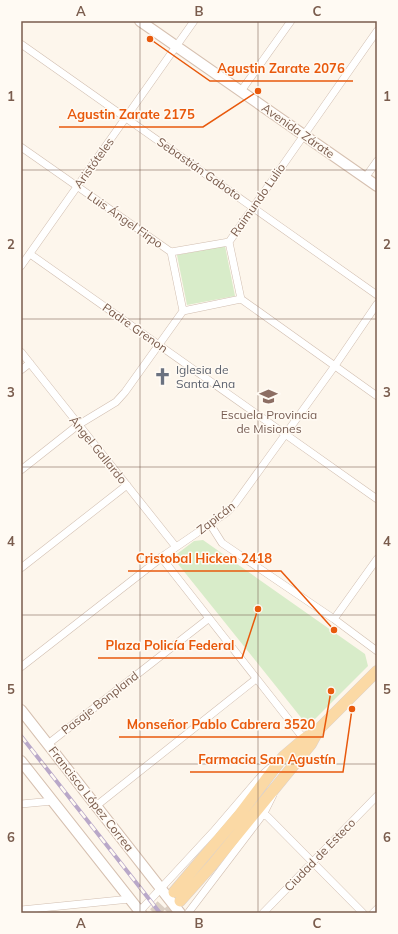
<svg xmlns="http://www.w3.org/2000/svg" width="398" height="934" font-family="Mulish,sans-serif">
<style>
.green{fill:#d8ecc9}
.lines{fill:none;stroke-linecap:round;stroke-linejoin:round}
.primary-tunnel{stroke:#dcd0c4;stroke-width:11;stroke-dasharray:11 5.5;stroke-linecap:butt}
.street-casing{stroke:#d1beb0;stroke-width:8}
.secondary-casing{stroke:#d6c0b0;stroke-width:12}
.primary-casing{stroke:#dad1cd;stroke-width:12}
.street{stroke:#fff;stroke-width:7}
.secondary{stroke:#fff;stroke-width:10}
.primary{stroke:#fbd9a5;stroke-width:11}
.rail-casing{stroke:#b9a8c9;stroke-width:4}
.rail{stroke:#fffaf3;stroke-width:2.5;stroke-dasharray:8;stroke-linecap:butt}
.grid{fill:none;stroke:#7a5c4d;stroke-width:1;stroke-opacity:0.55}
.labels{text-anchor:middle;stroke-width:3;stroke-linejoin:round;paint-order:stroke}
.street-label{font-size:12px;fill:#7a5c4d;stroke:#fffaf3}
.worship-label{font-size:12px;fill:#5b616d;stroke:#fffaf3;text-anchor:start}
.education-label{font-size:12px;fill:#785e54;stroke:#fffaf3}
.leader{fill:none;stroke:#e8590c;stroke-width:1.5}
.callout-dot{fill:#e8590c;stroke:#fffaf3;stroke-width:1.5}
.callout-label{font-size:13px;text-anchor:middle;font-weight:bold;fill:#e8590c;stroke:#fffaf3;stroke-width:3;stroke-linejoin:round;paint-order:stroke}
.neatline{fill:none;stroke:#7a5c4d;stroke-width:1.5}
.grid-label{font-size:13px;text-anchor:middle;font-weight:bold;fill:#7a5c4d}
</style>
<rect width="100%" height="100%" fill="#fdf6ec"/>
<path class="green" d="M225 246 235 296 187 305 177 255Z
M203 540 365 654 368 666 312 722 303 720 178 564 177 554 194 541Z"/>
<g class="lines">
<path class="primary-tunnel" d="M154 913 174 892
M168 913 180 901"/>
<defs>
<path id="street" d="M21 44 377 295
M241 91 291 21
M21 147 171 252
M365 178 377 161
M229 242 241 299 377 396
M171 252 229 242 377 31
M30 254 377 499
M21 266 194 21
M183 311 241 299
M21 352 176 547
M21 370 30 363
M21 470 78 425 116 402 125 392 183 311 171 252
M210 524 222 543 334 619 377 651
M161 557 304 739
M21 568 127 485
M334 619 377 559
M21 667 166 554 226 513 235 504 334 367 377 304
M48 744 208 619
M21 804 53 801
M96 806 256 679
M264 813 363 913
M21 910 130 899
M138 913 213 832 262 775 271 767
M188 913 264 813 273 795
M263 913 377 796
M373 913 377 909"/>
<path id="secondary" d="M140 21 377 186
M21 710 180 913
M21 761 141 913"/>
<path id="primary" d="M174 892 240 814 283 757 304 739 318 730
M180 901 213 864 311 744 319 729 377 671"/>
</defs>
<use href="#street" class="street-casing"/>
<use href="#secondary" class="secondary-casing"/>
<use href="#primary" class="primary-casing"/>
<use href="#street" class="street"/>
<use href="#secondary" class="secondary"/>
<use href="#primary" class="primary"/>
<defs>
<path id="rail" d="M21 736 160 913"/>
</defs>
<use href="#rail" class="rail-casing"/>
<use href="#rail" class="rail"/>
</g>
<path class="grid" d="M140 21V913M258 21V913M21 170H377M21 319H377M21 467H377M21 615H377M21 764H377"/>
<defs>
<symbol id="church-bare" viewBox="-9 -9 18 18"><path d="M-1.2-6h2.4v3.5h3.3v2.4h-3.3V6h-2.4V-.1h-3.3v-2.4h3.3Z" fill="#6b7280" stroke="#fffaf3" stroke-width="2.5" paint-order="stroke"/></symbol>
<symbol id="school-bare" viewBox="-9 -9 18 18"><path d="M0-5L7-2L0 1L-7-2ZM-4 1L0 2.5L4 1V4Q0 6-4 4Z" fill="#8d6e63" stroke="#fffaf3" stroke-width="2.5" paint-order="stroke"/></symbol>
</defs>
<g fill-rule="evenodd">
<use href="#church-bare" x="150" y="364" width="25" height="25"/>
<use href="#school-bare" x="256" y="384" width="25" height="25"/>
</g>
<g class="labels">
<g class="street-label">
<text transform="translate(298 131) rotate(35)" y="4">Avenida Zárate</text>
<text transform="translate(94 163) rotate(-54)" y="4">Aristóteles</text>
<text transform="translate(199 169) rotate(35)" y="4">Sebastián Gaboto</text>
<text transform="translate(258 200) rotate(-55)" y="4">Raimundo Lulio</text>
<text transform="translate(125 220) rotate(35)" y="4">Luis Ángel Firpo</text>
<text transform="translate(135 328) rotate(35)" y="4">Padre Grenon</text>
<text transform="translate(98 450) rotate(51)" y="4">Ángel Gallardo</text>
<text transform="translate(216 518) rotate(-38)" y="4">Zapicán</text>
<text transform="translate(100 703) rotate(-38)" y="4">Pasaje Bonpland</text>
<text transform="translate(91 799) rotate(52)" y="4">Francisco López Correa</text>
<text transform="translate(320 855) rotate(-46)" y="4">Ciudad de Esteco</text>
</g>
<g class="worship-label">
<text x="176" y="374">Iglesia de<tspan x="176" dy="14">Santa Ana</tspan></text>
</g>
<g class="education-label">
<text x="269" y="419">Escuela Provincia<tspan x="269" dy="14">de Misiones</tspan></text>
</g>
</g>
<path class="leader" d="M150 39L210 81H353M258 91L203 127H59M334 630L281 571H128M258 609L242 658H98M331 691L323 737H119M352 709L343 772H190"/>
<g class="callout-dot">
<circle cx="150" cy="39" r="4"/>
<circle cx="258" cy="91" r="4"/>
<circle cx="334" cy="630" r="4"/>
<circle cx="258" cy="609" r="4"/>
<circle cx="331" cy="691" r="4"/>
<circle cx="352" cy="709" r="4"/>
</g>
<g class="callout-label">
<text x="281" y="73">Agustin Zarate 2076</text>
<text x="131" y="119">Agustin Zarate 2175</text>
<text x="204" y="563">Cristobal Hicken 2418</text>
<text x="170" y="650">Plaza Policía Federal</text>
<text x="221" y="729">Monseñor Pablo Cabrera 3520</text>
<text x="267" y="764">Farmacia San Agustín</text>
</g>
<rect width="398" height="934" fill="none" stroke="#fffaf3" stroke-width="44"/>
<rect x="22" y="22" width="354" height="890" class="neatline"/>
<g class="grid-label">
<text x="81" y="16">A</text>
<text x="199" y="16">B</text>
<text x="317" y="16">C</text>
<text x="11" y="101">1</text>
<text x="387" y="101">1</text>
<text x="11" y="249">2</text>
<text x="387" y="249">2</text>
<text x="11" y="397">3</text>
<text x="387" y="397">3</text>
<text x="11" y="546">4</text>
<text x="387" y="546">4</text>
<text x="11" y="694">5</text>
<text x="387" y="694">5</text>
<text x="11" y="842">6</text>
<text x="387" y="842">6</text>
<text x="81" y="928">A</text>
<text x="199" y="928">B</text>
<text x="317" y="928">C</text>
</g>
</svg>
